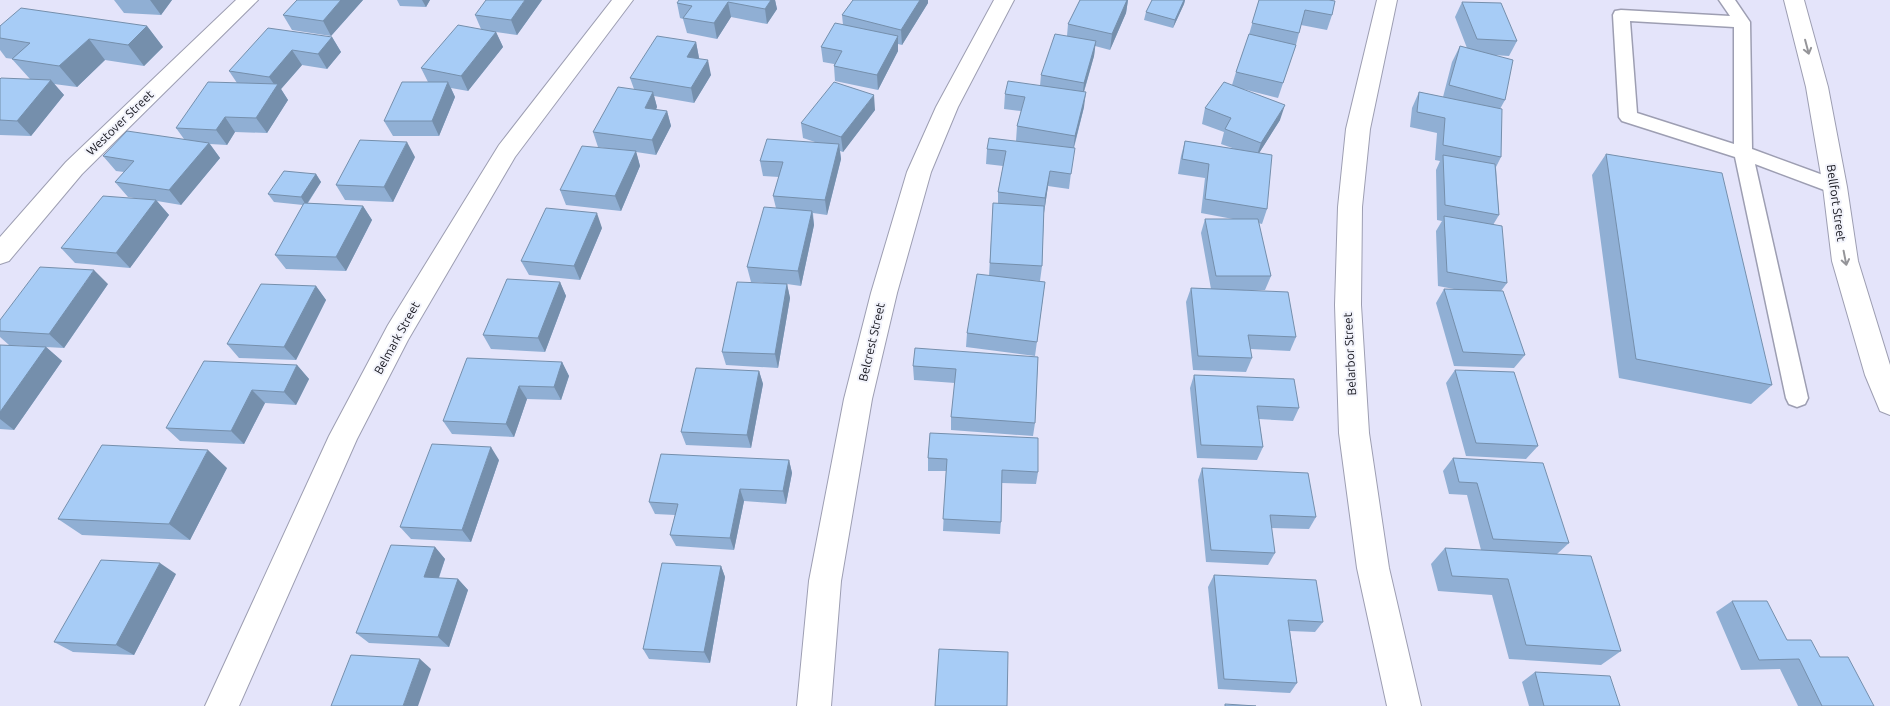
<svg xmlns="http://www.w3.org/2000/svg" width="1890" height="706" font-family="Ubuntu,sans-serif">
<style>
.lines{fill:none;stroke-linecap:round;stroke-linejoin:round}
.lane-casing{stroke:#9d9eb2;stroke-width:3}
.street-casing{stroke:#9d9eb2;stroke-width:2}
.secondary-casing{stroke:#9d9eb2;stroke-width:2}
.lane{fill:#fff;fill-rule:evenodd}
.street{fill:#fff;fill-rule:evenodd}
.secondary{fill:#fff;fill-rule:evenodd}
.wall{fill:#90afd4}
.shaded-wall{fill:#758fac}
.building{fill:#a7ccf6;stroke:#758fac}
.oneway{stroke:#959599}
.labels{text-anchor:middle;stroke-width:4;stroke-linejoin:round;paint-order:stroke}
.street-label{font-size:12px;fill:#14141c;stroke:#f2f3fb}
</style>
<rect width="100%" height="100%" fill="#e4e4fa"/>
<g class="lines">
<defs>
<path id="lane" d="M1719 0H1735L1750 22 1752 149 1842 182 1844 187 1842 192 1835 194 1755 164 1808 398 1805 404 1797 407 1789 404 1786 398 1735 157 1622 121 1619 117 1613 15 1615 11 1621 10 1730 16ZM1630 21 1734 27V144L1637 113Z"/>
<path id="street" d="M236 0H258L82 174 9 261 0 264V237L66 162Z
M612 0H633L515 157 408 340 357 439 239 706H205L329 436 388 325 499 145Z
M994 0H1014L958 107 931 172 897 293 872 399 841 581 831 706H797L809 581 844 399 871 293 907 172 936 107Z
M1377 0H1397L1370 129 1362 207 1361 305 1369 433 1389 568 1421 706H1387L1357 568 1339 433 1335 305 1338 207 1346 129Z"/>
<path id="secondary" d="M1784 0H1804L1828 87 1847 187 1858 261 1890 365V415L1880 411 1865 375 1832 261 1823 187 1806 87Z"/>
</defs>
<use href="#lane" class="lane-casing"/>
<use href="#street" class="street-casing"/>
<use href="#secondary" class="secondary-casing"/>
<use href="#lane" class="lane"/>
<use href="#street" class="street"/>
<use href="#secondary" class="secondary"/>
</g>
<path class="wall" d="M114 0H172L161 15 124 13Z
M297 0H363L331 36 292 30 283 15Z
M397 0H430L426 7 400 6Z
M542 0 517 35 496 32 503 47 468 91 451 88 455 97 439 136H393L384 121 428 82 421 68 481 29 475 15Z
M775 0 777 9 767 24 731 17 717 39 687 33 683 19 680 18 677 3Z
M853 0H928V3L902 45 898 44V51L878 90 835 81 834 66V64L823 62 821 47 843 25 842 15Z
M1080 0H1128L1126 13 1110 50 1095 46 1094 56 1084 92V107L1074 148 1069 189 1048 186 1044 213 1042 266 1040 281 1019 279 1045 282 1035 356 966 347 967 333 989 276 993 203 998 204V192L1003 166 986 164 987 149 1016 141 1017 126 1021 111 1004 109 1005 94 1040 86 1041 75 1067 36 1068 24Z
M1152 0H1185L1184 4 1173 28 1144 20 1146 12Z
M1259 0 1332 15 1327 30 1301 25 1296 45 1278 98 1243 89 1280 120 1259 153 1267 209 1262 224 1258 223 1271 276 1265 290H1245L1296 337 1290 351 1250 349 1252 358 1246 372 1193 370 1186 302 1191 288 1211 289 1201 233 1205 219H1233L1201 213 1205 178 1178 174 1181 156 1185 141 1235 149 1221 144 1224 132 1202 124 1205 108 1232 85 1236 72 1248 38Z
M1462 2 1517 41 1509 56 1493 55 1505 100 1500 109 1501 157 1496 167 1499 215 1493 225 1507 283 1501 291 1525 355 1514 368 1454 366 1436 303 1444 289H1454L1438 286 1436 231 1442 221 1437 220 1436 170 1440 161 1435 160 1437 133 1410 127 1412 108 1419 92 1443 97 1452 62 1460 46 1467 48 1455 17Z
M0 26H147L163 47 144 66 105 60 77 87 54 84 64 95 31 136 0 135V79H30L12 59H13L6 58 0 50Z
M332 37 341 52 327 69 302 65 281 89 288 100 267 133 235 132 227 145 210 144 220 158 181 205 157 201 169 215 130 268 75 263 61 248 146 200 128 197 115 182 124 172 116 171 103 156 184 139 176 128 237 83 229 71Z
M696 42 699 58 711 75 694 103 654 96 657 107 656 110 667 111 671 126 656 155 636 152 640 166 621 211 566 205 560 190 612 149 598 147 593 132 634 89 630 78Z
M875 110 843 152 840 151 841 159 827 215 813 213 814 225 801 286 787 284 790 298 778 368 726 365 722 352 781 284 751 282 747 267 776 208 773 196 779 177 763 176 760 161 815 142 803 138 801 123Z
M1606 154 1772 385 1751 404 1619 378 1592 175Z
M415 157 393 202 345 200 336 185Z
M316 174 321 182 308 203 363 206 372 220 346 271 286 269 275 255 303 205 274 202 268 194Z
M602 228 580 280 529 275 521 261Z
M560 282 566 296 545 352 491 349 483 335Z
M108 284 64 348 9 345 0 337V320Z
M316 286 326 300 296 360 239 358 227 344Z
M0 345 46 347 62 361 14 430 0 429Z
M1038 357 1035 423 1033 436 951 430V417L955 383 914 380 913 366Z
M562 362 569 376 561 400 527 399 514 437 452 434 443 421Z
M297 365 309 379 296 405 265 403 244 444 180 441 166 428Z
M1455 370 1538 446 1526 459 1466 456 1446 383Z
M759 371 763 384 751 448 686 445 681 432Z
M1194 375 1299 408 1293 421 1259 419 1263 447 1257 460 1197 458 1190 388Z
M930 433 1038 472 1036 484 1002 483 1001 522 1000 534 943 531 946 471H928V458Z
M1453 458 1569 543 1557 554 1621 651 1601 665 1509 659 1492 595 1438 591 1431 564 1445 548 1481 550 1467 495 1449 494 1443 471Z
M499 460 471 542 411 539 400 527Z
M789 460 792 473 786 504 744 501 734 550 676 546 670 535 675 515 655 514 649 502Z
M227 468 190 540 82 535 58 519Z
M1202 468 1316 517 1309 529 1271 528 1275 553 1268 565 1206 562 1198 480Z
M435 547 445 559 439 578 458 579 468 590 449 647 369 643 356 633Z
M721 566 725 577 710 663 649 659 643 649Z
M176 574 134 655 73 652 54 642Z
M1214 575 1323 622 1315 632 1290 631 1297 683 1290 693 1218 689 1208 587Z
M1732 601 1787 640 1820 657 1874 706H1798L1780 669 1741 670 1716 612Z
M1535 672 1620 706H1529L1522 682Z"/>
<path class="shaded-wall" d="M150 0H172L161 15Z
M341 0H363L331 36 323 21Z
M422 0H430L426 7Z
M525 0H542L517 35 511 20Z
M771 0H775L777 9 767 24 765 9Z
M920 0H928V3L902 45 901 30Z
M1127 0H1128L1126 13 1110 50 1112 34Z
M1184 0H1185L1184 4 1173 28 1175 20Z
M728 2 731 17 717 39 714 23Z
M147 26 163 47 144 66 128 45Z
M496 32 503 47 468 91 461 76Z
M898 36V51L878 90 877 75Z
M332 37 341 52 327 69 318 54Z
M89 39 105 60 77 87 59 66Z
M1096 41 1094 56 1082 98 1084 83Z
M696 42 699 58 690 72 687 57Z
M292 50 302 65 281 89 288 100 267 133 256 118 276 87 269 77Z
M708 60 711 75 694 103 691 88Z
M51 80 64 95 31 136 17 121Z
M448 82 455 97 439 136 432 121Z
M653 92 657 107 649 123 645 108Z
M1086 92 1084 107 1073 150 1075 136Z
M874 95 875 110 843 152 841 137Z
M1285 105 1280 120 1256 158 1261 143Z
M667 111 671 126 656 155 652 140Z
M225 117 235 132 227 145 216 130Z
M407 142 415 157 393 202 384 187Z
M209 143 220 158 181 205 169 190Z
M839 144 841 159 827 215 825 200Z
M636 151 640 166 621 211 615 196Z
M1050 171 1048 186 1044 213 1045 198Z
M316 174 321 182 306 205 301 197Z
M156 200 169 215 130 268 116 253Z
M363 206 372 220 346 271 336 257Z
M812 211 814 225 801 286 798 271Z
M597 213 602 228 580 280 574 266Z
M94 270 108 284 64 348 49 334Z
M560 282 566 296 545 352 538 338Z
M787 284 790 298 778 368 775 354Z
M316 286 326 300 296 360 284 347Z
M46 347 62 361 14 430 0 419V412Z
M562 362 569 376 561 400 554 387Z
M297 365 309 379 296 405 284 392Z
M759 371 763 384 751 448 747 435Z
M519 386 527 399 514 437 506 424Z
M252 390 265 403 244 444 231 431Z
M491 447 499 460 471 542 462 530Z
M208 450 227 468 190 540 169 524Z
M789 460 792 473 786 504 783 491Z
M740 489 744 501 734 550 730 538Z
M435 547 445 559 435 588 424 577Z
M160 563 176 574 134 655 116 645Z
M721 566 725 577 710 663 704 652Z
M458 579 468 590 449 647 438 637Z
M420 659 431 669 418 706H403Z"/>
<path class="building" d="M297 0H341L323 21 283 15Z
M486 0H525L511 20 475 15Z
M679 0H771L765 9 728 2 714 23 683 18 692 6 677 3Z
M853 0H920L901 30 842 15Z
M1080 0H1127L1112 34 1068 24Z
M1152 0H1184L1175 20 1146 12Z
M1259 0H1329L1335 1 1332 15 1305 10 1299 33 1252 23Z
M1462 2 1501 3 1517 41 1477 39Z
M21 8 147 26 128 45 89 39 59 66 12 59 30 43 0 38V26Z
M835 23 898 36 877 75 834 66 842 51 821 47Z
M458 25 496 32 461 76 421 68Z
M268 28 332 37 318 54 292 50 269 77 229 71Z
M1055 34 1096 41 1084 83 1041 75Z
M1249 34 1296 45 1283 83 1236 72Z
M657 36 696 42 687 57 708 60 691 88 630 78Z
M1460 46 1513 60 1505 100 1449 85Z
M1 78 51 80 17 121 0 120V79Z
M1008 81 1086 92 1075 136 1017 126 1025 97 1005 94Z
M208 82 278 84 256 118 225 117 216 130 176 128Z
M402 82H448L432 121H384Z
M834 82 874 95 841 137 801 123Z
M1224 82 1285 105 1261 143 1225 129 1231 118 1205 108Z
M618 87 653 92 645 108 667 111 652 140 593 132Z
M1419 92 1502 109 1501 157 1443 145 1445 118 1417 112Z
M127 131 209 143 169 190 115 182 134 161 103 156Z
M989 138 1075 148 1071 174 1050 171 1045 198 998 192 1006 151 987 149Z
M767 139 839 144 825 200 773 196 783 162 760 161Z
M360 140 407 142 384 187 336 185Z
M1185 141 1272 155 1267 209 1205 199 1209 164 1182 159Z
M582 146 636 151 615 196 560 190Z
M1606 154 1722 173 1772 385 1636 359Z
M1443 155 1495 164 1499 215 1445 205Z
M284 171 316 174 301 197 268 194Z
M103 196 156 200 116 253 61 248Z
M304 203 363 206 336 257 275 255Z
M993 203 1044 206 1042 266 990 263Z
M764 207 812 211 798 271 747 267Z
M546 208 597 213 574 266 521 261Z
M1444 216 1502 226 1507 283 1447 272Z
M1205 219H1258L1271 276H1216Z
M40 267 94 270 49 334 0 331V320Z
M977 274 1045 282 1037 342 967 333Z
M507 279 560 282 538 338 483 335Z
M737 282 787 284 775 354 722 352Z
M261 284 316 286 284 347 227 344Z
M1191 288 1288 292 1296 337 1248 335 1252 358 1198 356Z
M1444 289 1503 291 1525 355 1463 352Z
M0 345 46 347 0 412Z
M915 348 1038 357 1035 423 951 417 956 369 913 366Z
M467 358 562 362 554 387 519 386 506 424 443 421Z
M204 361 297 365 284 392 252 390 231 431 166 428Z
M696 368 759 371 747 435 681 432Z
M1455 370 1514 372 1538 446 1476 443Z
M1194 375 1294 379 1299 408 1257 406 1263 447 1201 445Z
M930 433 1038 438V472L1002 470 1001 522 943 519 947 459 928 458Z
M432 444 491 447 462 530 400 527Z
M102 445 208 450 169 524 58 519Z
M661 454 789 460 783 491 740 489 730 538 670 535 678 504 649 502Z
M1453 458 1543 463 1569 543 1493 539 1477 483 1459 482Z
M1202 468 1308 473 1316 517 1270 515 1275 553 1211 550Z
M391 545 435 547 424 577 458 579 438 637 356 633Z
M1445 548 1591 556 1621 651 1526 645 1508 579 1452 576Z
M101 560 160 563 116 645 54 642Z
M662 563 721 566 704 652 643 649Z
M1214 575 1316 580 1323 622 1288 620 1297 683 1224 679Z
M1732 601H1767L1787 640H1811L1820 657H1848L1874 706H1822L1799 659 1759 660Z
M939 649 1008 652 1007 706H935Z
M351 655 420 659 403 706H331Z
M1535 672 1610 676 1620 706H1544Z
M1225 704 1256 706H1225Z"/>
<defs><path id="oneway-shaft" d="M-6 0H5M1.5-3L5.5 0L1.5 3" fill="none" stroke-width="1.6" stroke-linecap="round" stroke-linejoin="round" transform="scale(1.25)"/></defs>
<g class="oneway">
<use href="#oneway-shaft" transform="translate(1807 47) rotate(75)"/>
<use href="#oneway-shaft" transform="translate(1845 258) rotate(79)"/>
</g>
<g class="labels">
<g class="street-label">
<text transform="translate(120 123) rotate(-44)" y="4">Westover Street</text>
<text transform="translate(1836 203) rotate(82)" y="4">Bellfort Street</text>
<text transform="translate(397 338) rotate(-61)" y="4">Belmark Street</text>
<text transform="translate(872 342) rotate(-77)" y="4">Belcrest Street</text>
<text transform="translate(1350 354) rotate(-93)" y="4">Belarbor Street</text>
</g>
</g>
</svg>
